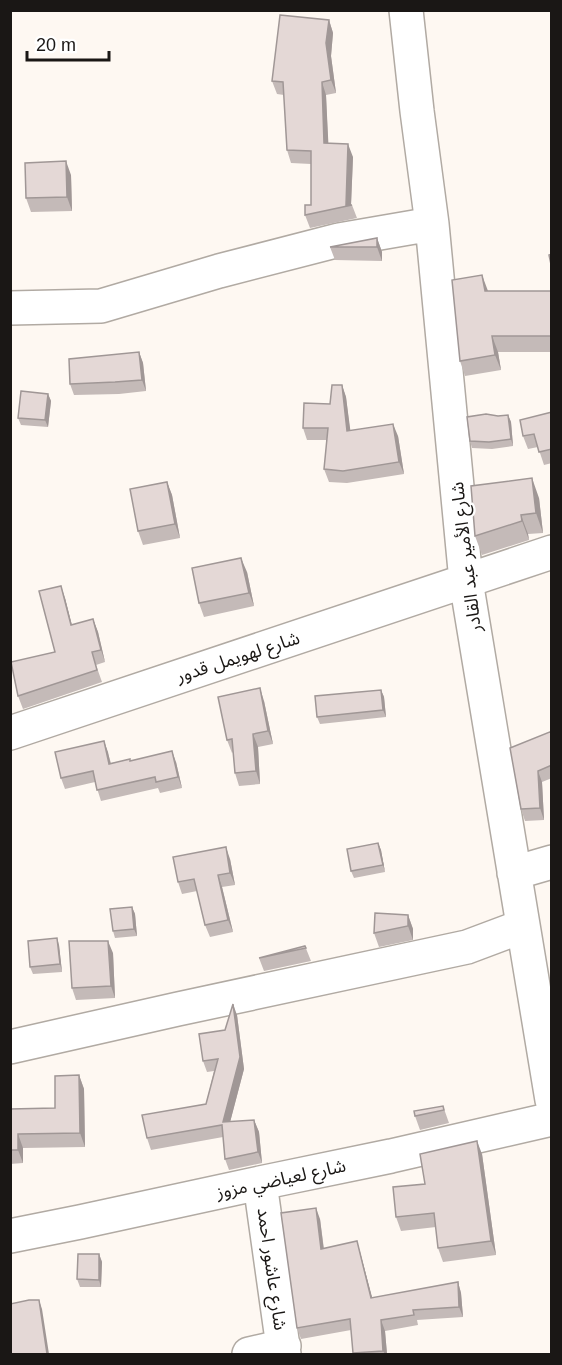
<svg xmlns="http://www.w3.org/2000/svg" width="562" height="1365" font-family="Helvetica,'Noto Sans Arabic',sans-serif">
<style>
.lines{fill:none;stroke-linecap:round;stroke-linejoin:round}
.minor-casing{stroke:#b1aaa3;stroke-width:36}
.minor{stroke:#fff;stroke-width:33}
.wall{fill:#c4bab8}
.shaded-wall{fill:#a09796}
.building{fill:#e4d8d6;stroke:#a09796;stroke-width:1.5}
.labels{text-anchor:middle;stroke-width:4.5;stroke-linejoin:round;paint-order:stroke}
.street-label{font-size:18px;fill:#1a1715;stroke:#fff}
</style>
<rect width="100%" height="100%" fill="#fef8f2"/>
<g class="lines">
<defs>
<path id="minor" d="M406 10 417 111 432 224 466 581 552 1100
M10 308 101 306 219 271 339 240 432 224
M10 733 552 552
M514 873 552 862
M10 1047 178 1009 467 947 523 926
M260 1183 284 1354
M10 1236 80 1222 260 1183 391 1156 552 1119
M249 1354 284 1346"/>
</defs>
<use href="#minor" class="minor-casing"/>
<use href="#minor" class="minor"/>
</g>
<path class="wall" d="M329 20 333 33 331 56 336 93 326 95 328 143 353 157 351 205H352L357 218 310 228 305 215 311 205V164L291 163 287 150 284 95 277 94 272 81Z
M71 175 72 211 31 212 26 198Z
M377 238 382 252V261L335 260 330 247Z
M488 291H552V352H498L501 370 465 376 460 361Z
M139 352 143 363 146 391 119 394 74 395 70 384Z
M342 385 346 397 350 431 398 436 404 474 347 483 329 482 324 469 327 440H307L303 428 330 404Z
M48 394 51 401 48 427 21 425 18 418Z
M552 412V463L544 465 538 447 528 449 523 436Z
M508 415 511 422 513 446 492 449 472 448 470 441 498 416Z
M167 482 172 495 180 538 143 545 138 531Z
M539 498 543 533 528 534 529 540 482 555 475 536Z
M247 572 254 606 204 617 199 603Z
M65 598 72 625 93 619 98 632 105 662 96 665 102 682 23 709 18 696 55 652Z
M381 690 384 697 386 717 320 724 317 717Z
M264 701 273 744 258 747 260 784 239 786 235 773 233 752 232 753 227 740Z
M552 731V778L542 782 544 820 525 821 521 809Z
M104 741 111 763 131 761 176 762 182 788 160 793 158 788 101 801 95 782 65 789 61 778Z
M378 843 381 850 385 872 354 878 351 871Z
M230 859 235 885 222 887 233 932 210 937 205 925 197 891 182 894 178 882Z
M132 907 135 914 137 936 115 938 113 931Z
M408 915 413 929V940L379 947 374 933Z
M59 945 62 972 33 974 30 967Z
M305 946 311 961 264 971 259 958Z
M113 953 115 998 76 1000 72 988Z
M237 1015 244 1069 230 1122 254 1120 259 1132 262 1163 229 1170 225 1159 223 1137 151 1150 147 1138 206 1104 214 1071 207 1072 203 1061Z
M79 1075 84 1089 85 1147 23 1148V1163L10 1164V1109L55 1108Z
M443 1106 449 1123 420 1130 415 1116Z
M482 1154 496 1255 443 1262 438 1248 436 1227 401 1231 396 1217 425 1184Z
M320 1219 324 1249 357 1241 360 1252 372 1298 458 1282 461 1293 463 1317 417 1320 418 1325 385 1331 387 1354H353L351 1330 301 1339 297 1328Z
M99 1254 102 1262 101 1287H80L77 1279Z"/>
<path class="shaded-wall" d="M329 20 333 33 331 56 336 93 331 80 326 43Z
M322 82 326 95 329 156 324 143Z
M348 144 353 157 351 205H346Z
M66 161 71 175 72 211 67 197Z
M377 238 382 252V261L377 247Z
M482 275 488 291H485Z
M492 336 498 352 501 370 495 355Z
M139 352 143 363 146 391 142 380Z
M342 385 346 397 352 443 347 431Z
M48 394 51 401 48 427 45 420Z
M508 415 511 422 513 446 511 439Z
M393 424 398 436 404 474 399 462Z
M532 478 539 498 543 533 536 513Z
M167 482 172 495 180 538 175 524Z
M521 515 528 534 529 540 522 521Z
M241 558 247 572 254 606 249 593Z
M61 586 65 598 75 638 71 625Z
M93 619 98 632 105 662 101 650Z
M260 688 264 701 273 744 268 731Z
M381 690 384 697 386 717 383 710Z
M253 734 258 747 260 784 256 771Z
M104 741 108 752 113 775 109 764Z
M172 751 176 762 182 788 178 777Z
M538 771 542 782 544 820 540 808Z
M378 843 381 850 385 872 383 865Z
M226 847 230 859 235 885 230 873Z
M218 875 222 887 233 932 228 920Z
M132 907 135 914 137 936 134 929Z
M408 915 413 929V940L408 926Z
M57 938 59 945 62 972 60 964Z
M108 941 113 953 115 998 111 986Z
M233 1004 237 1015 244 1069 227 1134 223 1122Z
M79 1075 84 1089 85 1147 80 1133Z
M254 1120 259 1132 262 1163 258 1152Z
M18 1134 23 1148V1163L18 1150Z
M477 1141 482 1154 496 1255 491 1241Z
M316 1208 320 1219 325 1260 321 1249Z
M357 1241 360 1252 375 1308 371 1298Z
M99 1254 102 1262 101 1287 99 1280Z
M458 1282 461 1293 463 1317 459 1307Z
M39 1300 42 1309 49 1354H47Z
M381 1320 385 1331 387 1354H385L383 1351Z"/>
<path class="building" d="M280 15 329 20 326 43 331 80 322 82 324 143 348 144 346 205H352L305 215V205H311V151L287 150 283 82 272 81Z
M66 161 67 197 26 198 25 163Z
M377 238V247H330Z
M552 254V269L549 255Z
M482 275 485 291H552V336H492L495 355 460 361 452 280Z
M139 352 142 380 115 382 70 384 69 359Z
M332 385H342L347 431 393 424 399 462 343 471 324 469 328 428H303L304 403 330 404Z
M21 391 48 394 45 420 18 418Z
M552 412V449L539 452 534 434 523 436 520 420Z
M486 414 498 416 508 415 511 439 489 442 470 441 467 417Z
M532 478 536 513 521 515 522 521 475 536 471 486Z
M167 482 175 524 138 531 130 489Z
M241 558 249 593 199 603 192 568Z
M61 586 71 625 93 619 101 650 92 652 97 670 18 696 11 662 55 652 39 591Z
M260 688 268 731 253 734 256 771 235 773 232 739 227 740 218 697Z
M381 690 383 710 317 717 315 696Z
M552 731V765L538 771 540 808 521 809 510 748Z
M104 741 109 764 130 759V761L172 751 178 777 156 782 155 777 97 790 93 771 61 778 55 752Z
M378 843 383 865 351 871 347 849Z
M226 847 230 873 218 875 228 920 205 925 194 879 178 882 173 857Z
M132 907 134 929 113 931 110 909Z
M375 913 408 915V926L374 933Z
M57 938 60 964 30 967 28 941Z
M69 941H108L111 986 72 988Z
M305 946 306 948 259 958Z
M233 1004 240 1057 223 1122 254 1120 258 1152 225 1159 222 1125 147 1138 142 1115 206 1104 218 1059 203 1061 199 1034 225 1030Z
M79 1075 80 1133 18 1134V1150H10V1109L55 1108V1076Z
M443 1106 444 1110 415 1116 414 1111Z
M477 1141 491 1241 438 1248 434 1213 396 1217 393 1187 425 1184 420 1154Z
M316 1208 321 1249 357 1241 371 1298 458 1282 459 1307 413 1310 414 1315 381 1320 383 1351 353 1353 350 1319 297 1328 281 1213Z
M78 1254H99V1280L77 1279Z
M29 1300H39L47 1354H10V1304Z"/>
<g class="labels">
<g class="street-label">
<text transform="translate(466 557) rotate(-97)" y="6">شارع الأمير عبد القادر</text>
<text transform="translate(238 657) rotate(-18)" y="6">شارع لهويمل قدور</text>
<text transform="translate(281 1179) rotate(-12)" y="6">شارع لعياضي مزوز</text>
<text transform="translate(272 1269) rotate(82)" y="6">شارع عاشور احمد</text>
</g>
</g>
<rect width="562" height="1365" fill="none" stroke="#1a1715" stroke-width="24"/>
<path d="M27 51v9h82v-9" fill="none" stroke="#1a1715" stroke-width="3"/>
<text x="36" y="51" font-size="18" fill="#1a1715" stroke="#ffffff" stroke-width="4.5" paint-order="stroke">20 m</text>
</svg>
